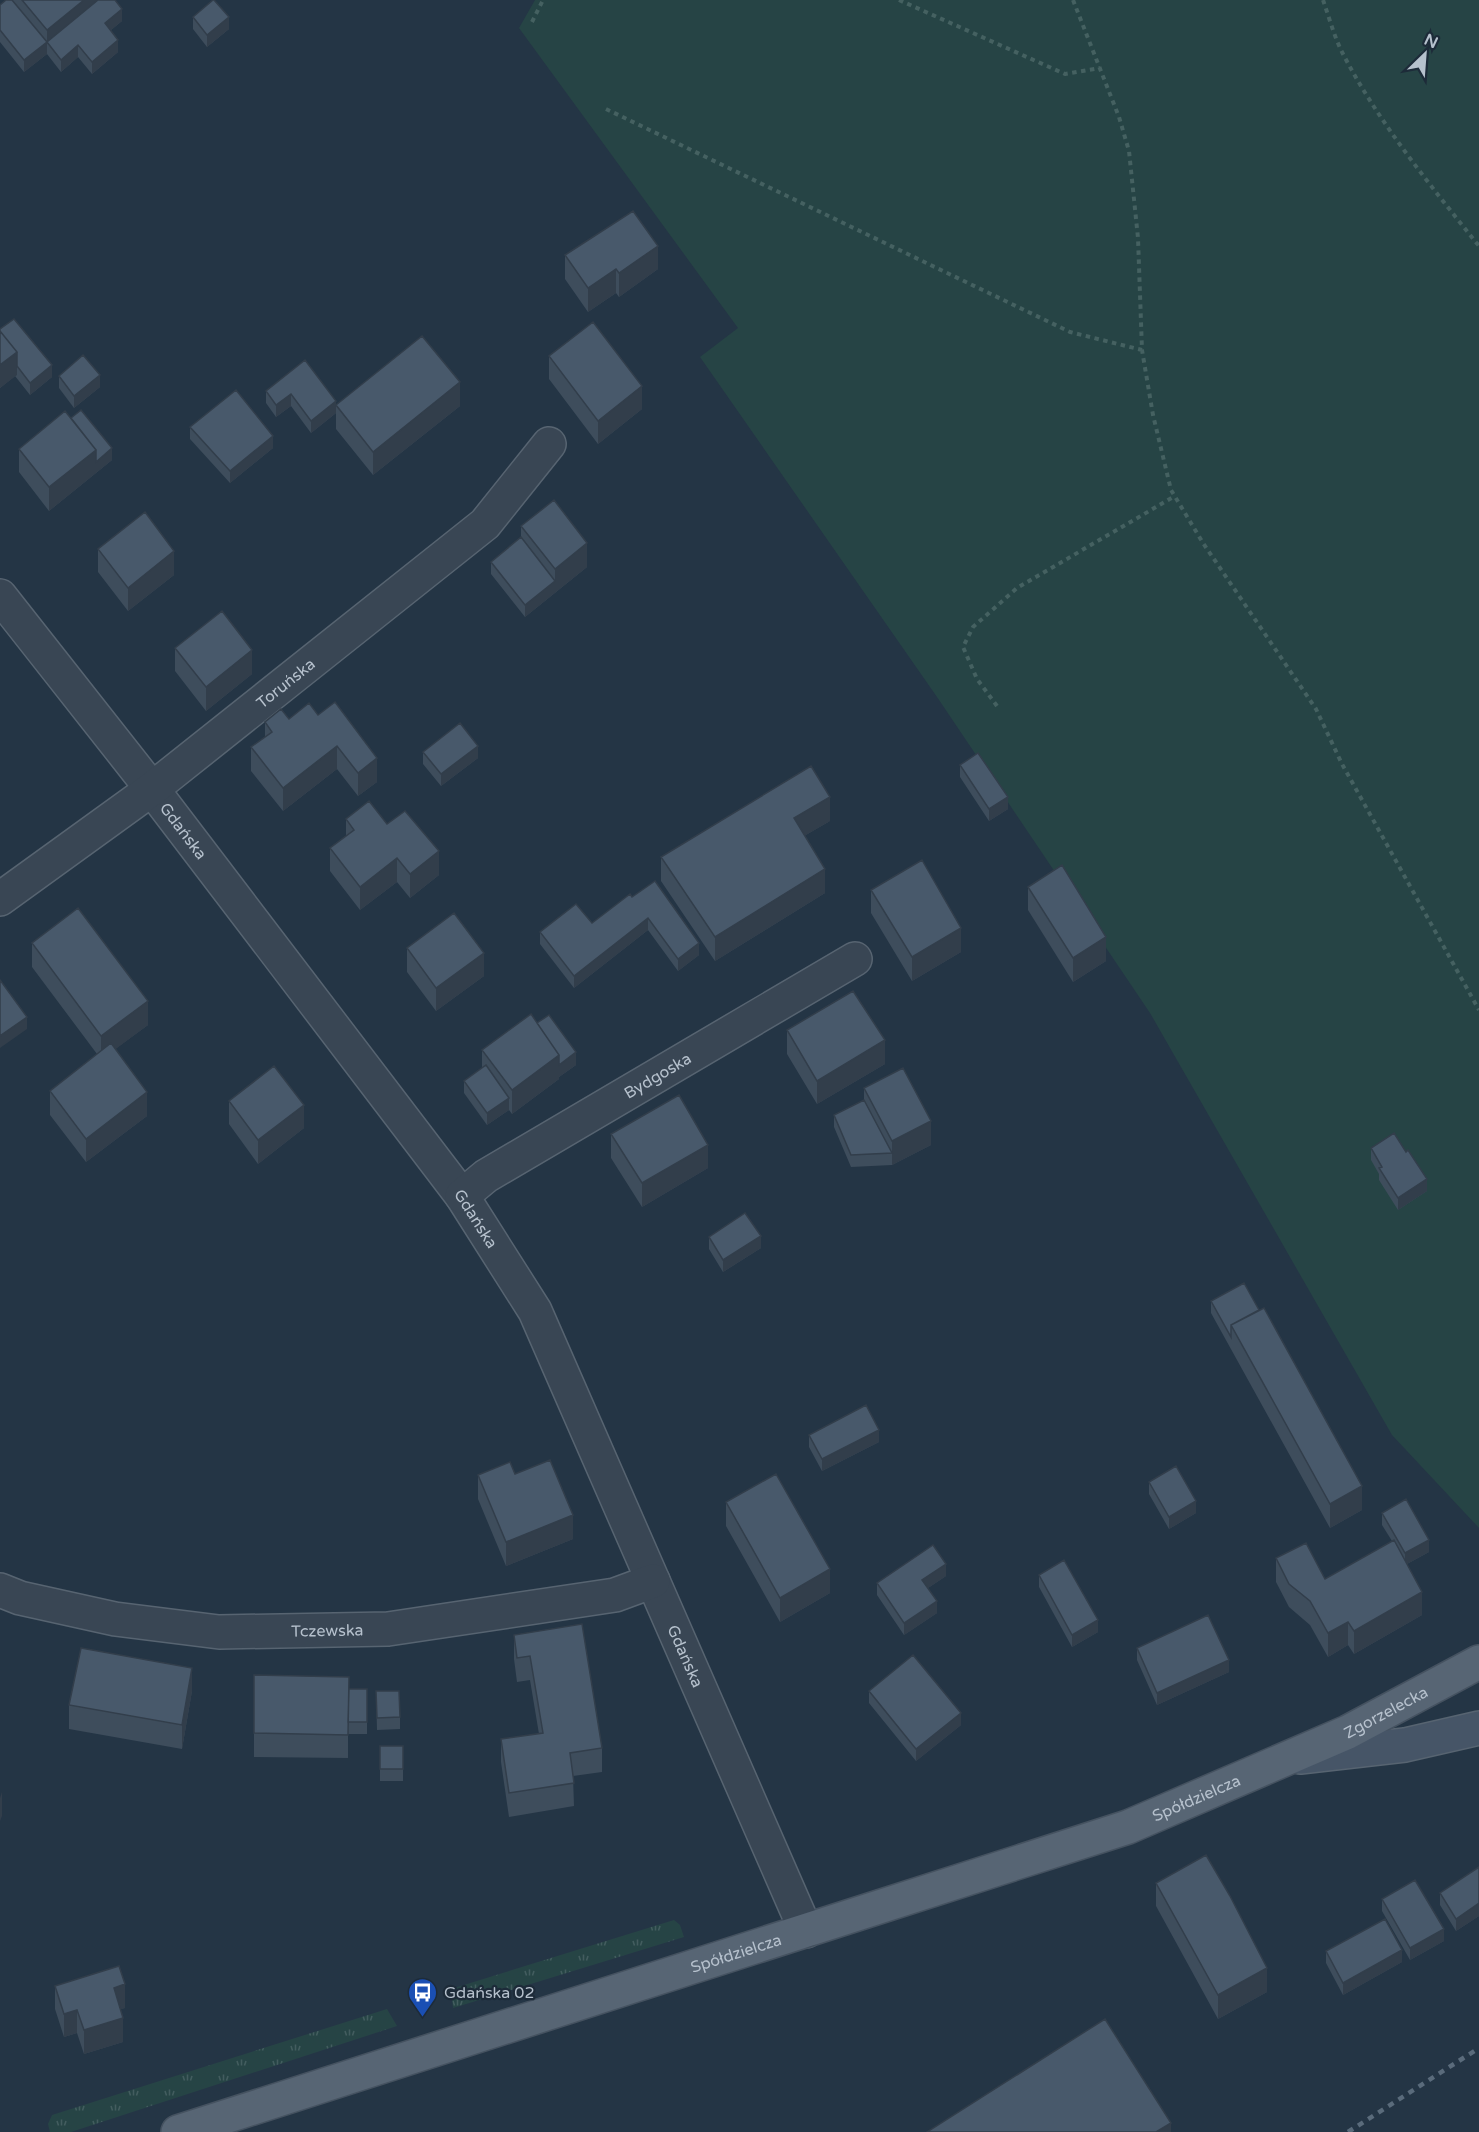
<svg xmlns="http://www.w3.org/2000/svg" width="1479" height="2132" font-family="'Varela Round',sans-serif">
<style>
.grass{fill:url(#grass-tufts)}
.garden{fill:#264445}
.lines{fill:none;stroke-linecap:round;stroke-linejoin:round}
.street-casing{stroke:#576471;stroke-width:36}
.secondary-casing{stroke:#576471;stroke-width:36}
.primary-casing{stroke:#455260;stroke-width:36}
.path{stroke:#456161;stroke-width:4;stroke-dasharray:4.5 4.5;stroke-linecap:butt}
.street{stroke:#394654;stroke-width:33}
.secondary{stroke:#465567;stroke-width:33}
.primary{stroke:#576574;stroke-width:33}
.rail{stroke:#5a6b7b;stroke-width:4.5;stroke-dasharray:6 6;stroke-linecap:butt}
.wall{fill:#3e4d5c}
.shaded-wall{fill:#323e4b}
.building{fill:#48596b;stroke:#323e4b;stroke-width:1.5}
.labels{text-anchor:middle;stroke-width:4.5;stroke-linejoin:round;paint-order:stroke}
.street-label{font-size:16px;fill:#b6c1cd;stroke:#1d2b39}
.poi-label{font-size:16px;fill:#b6c1cd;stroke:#1d2b39;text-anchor:start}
</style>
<defs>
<pattern id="grass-tufts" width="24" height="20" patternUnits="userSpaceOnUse" patternTransform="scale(1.5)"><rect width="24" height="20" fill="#264445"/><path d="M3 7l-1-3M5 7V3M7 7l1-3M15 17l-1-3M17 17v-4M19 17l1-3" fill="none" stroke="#435d5f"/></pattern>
</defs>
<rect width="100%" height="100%" fill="#243545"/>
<path class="grass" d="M674 1920 680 1925 684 1937 453 2008 451 1989Z
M387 2009 397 2026 71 2132H50L48 2124 52 2115Z"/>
<path class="garden" d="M535 0H1479V1528L1392 1435 1150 1013 937 697 700 357 738 328 519 28Z"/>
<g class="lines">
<defs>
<g id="street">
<path id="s1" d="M0 596 152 789 462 1196 535 1311 806 1931"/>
<path id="s2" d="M0 899 152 789 485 524 549 444"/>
<path id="s3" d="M462 1196 486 1176 855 959"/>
<path id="s4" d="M0 1590 20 1598 115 1619 219 1632 388 1629 615 1595 653 1581"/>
</g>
<path id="secondary" d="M1300 1757 1405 1745 1479 1728"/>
<g id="primary">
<path id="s5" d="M178 2132 1128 1827 1348 1732 1479 1662"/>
</g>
</defs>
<use href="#street" class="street-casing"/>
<use href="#secondary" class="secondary-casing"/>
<use href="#primary" class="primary-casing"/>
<path class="path" d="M899 0 1065 74 1100 68
M1073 0 1119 117 1129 151 1138 238 1142 350 1153 415 1171 490 1203 543 1316 709 1342 764 1479 1010
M1323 0C1329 17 1334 36 1342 52 1378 122 1430 185 1479 246
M532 22 543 0
M606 109 1070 332 1142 350
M997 706 977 679 963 647 973 627 1017 588 1175 496"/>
<use href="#street" class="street"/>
<use href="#secondary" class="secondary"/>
<use href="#primary" class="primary"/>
<path class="rail" d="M1348 2132 1479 2048"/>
</g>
<path class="wall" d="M6 0H115L122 21 111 30 118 52 92 74 78 57 61 72 47 54 24 72 0 42V5Z
M193 17 229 29 207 47 193 29Z
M565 255 658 269 619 297 616 293 588 312 565 279Z
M0 329 52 377 30 395 15 376 0 388Z
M549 356 642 409 598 444 549 379Z
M305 360 336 405 460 406 373 475 336 429V413L311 433 291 406 276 417 266 403V391Z
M59 376 100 387 74 408 59 388Z
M71 418 112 460 49 511 19 472V449Z
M190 427 273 448 230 483 190 439Z
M521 526 587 567 525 617 491 574V562L521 537Z
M98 549 174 575 128 611 98 572Z
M175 648 252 674 206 711 175 671Z
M318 715 377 782 358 796 337 769 283 811 251 771V747L265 737V722Z
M423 752 478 758 441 786 423 764Z
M960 765 1008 809 989 821 960 777Z
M346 819 387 824 439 875 410 898 397 882 360 910 330 871V848L346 836Z
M830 821 804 836 825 893 715 961 661 881V857Z
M1028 887 1106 961 1073 982 1028 910Z
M871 890 961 952 912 981 871 913Z
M632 897 699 955 678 971 648 930 574 988 540 944V932L592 923Z
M32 943 148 1025 115 1049 147 1116 86 1162 50 1115V1091L97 1054 32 967Z
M407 948 484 976 436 1011 407 972Z
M537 1023 576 1065 559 1077V1079L512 1114 509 1110 487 1125 464 1093V1081L482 1068V1050Z
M787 1030 885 1064 817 1104 787 1054Z
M864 1088 931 1145 892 1165 851 1167 834 1127V1115L864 1100Z
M229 1101 304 1128 258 1164 229 1124Z
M611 1134 708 1168 642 1207 611 1158Z
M1371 1148 1427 1191 1398 1210 1379 1180V1174L1371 1160Z
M709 1237 761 1248 723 1272 709 1249Z
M1211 1301 1259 1310 1362 1510 1330 1528 1211 1313Z
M809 1435 879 1442 822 1471 809 1447Z
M515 1474 573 1539 506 1566 478 1499V1475Z
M1149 1482 1196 1513 1169 1529 1149 1494Z
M726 1502 830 1593 780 1622 726 1526Z
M1382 1513 1429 1552 1407 1564 1422 1615 1354 1654 1348 1645 1328 1657 1310 1625 1289 1607 1276 1582V1558L1325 1579 1392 1541 1382 1525Z
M1039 1575 1098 1632 1072 1647 1039 1587Z
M946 1576 928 1588 937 1613 904 1635 877 1595V1583Z
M514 1635 602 1748V1772L573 1776 574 1806 509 1817 501 1762V1739L539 1734 530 1680 517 1682 514 1659Z
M1137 1648 1229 1672 1157 1705 1137 1660Z
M254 1675 349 1689H367V1734H348V1758L254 1757Z
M192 1691 182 1749 69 1729V1705Z
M376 1691 400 1717V1729L377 1730Z
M869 1691 961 1725 916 1761 869 1703Z
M380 1746H403V1781H380Z
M1479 1867V1916L1456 1931 1440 1905V1893Z
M1156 1883 1267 1992 1218 2019 1156 1906Z
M1382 1899 1444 1941 1410 1960 1382 1911Z
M1326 1951 1402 1962 1343 1995 1326 1963Z
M55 1986 125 2008 120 2009 123 2042 84 2054 77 2033 64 2037 55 2009Z"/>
<path class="shaded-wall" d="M84 0H108L47 42V54L24 72V60L47 42V30Z
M122 9V21L105 35V23Z
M229 17V29L207 47V35Z
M118 40V52L92 74V62Z
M78 45V57L61 72V60Z
M658 246V269L619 297V273Z
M616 269V293L588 312V288Z
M17 352V375L0 388V365Z
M52 365V377L30 395V383Z
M100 375V387L74 408V396Z
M460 382V406L373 475V452Z
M642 386V409L598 444V421Z
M291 394V406L276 417V405Z
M336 401V413L311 433V421Z
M273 436V448L230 483V471Z
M112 448V460L49 511V487L96 450Z
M587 543V567L525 617V605L555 581V569Z
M174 551V575L128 611V588Z
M252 650V674L206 711V687Z
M337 746V769L283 811V788Z
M478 746V758L441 786V774Z
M377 758V782L358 796V773Z
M830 797V821L794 842V818Z
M1008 797V809L989 821V809Z
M439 851V875L410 898V874Z
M397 858V882L360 910V887Z
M825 869V893L715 961V937Z
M648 918V930L574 988V976Z
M961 928V952L912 981V957Z
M1106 937V961L1073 982V958Z
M699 943V955L678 971V959Z
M484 953V976L436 1011V988Z
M148 1001V1025L101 1060V1036Z
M27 1017V1029L0 1048V1036Z
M885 1040V1064L817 1104V1081Z
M576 1052V1065L559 1077V1079L512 1114V1090L559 1055Z
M147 1092V1116L86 1162V1139Z
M509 1098V1110L487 1125V1113Z
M304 1105V1128L258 1164V1140Z
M931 1121V1145L892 1165V1141Z
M708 1145V1168L642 1207V1183Z
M1427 1179V1191L1398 1210V1198Z
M761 1236V1248L723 1272V1260Z
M879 1430V1442L822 1471V1459Z
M1362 1486V1510L1330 1528V1504Z
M1196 1501V1513L1169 1529V1517Z
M573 1515V1539L506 1566V1542Z
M1429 1540V1552L1405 1565V1553Z
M946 1564V1576L922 1592V1580Z
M830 1569V1593L780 1622V1598Z
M1422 1592V1615L1354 1654V1631Z
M937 1601V1613L904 1635V1623Z
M1098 1620V1632L1072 1647V1635Z
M1348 1622V1645L1328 1657V1633Z
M1229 1660V1672L1157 1705V1693Z
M192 1668V1691L182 1749V1725Z
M961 1713V1725L916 1761V1749Z
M2 1792V1816L0 1821V1798Z
M1479 1903V1916L1456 1931V1919Z
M1444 1929V1941L1410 1960V1948Z
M1402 1950V1962L1343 1995V1983Z
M1267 1968V1992L1218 2019V1995Z
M125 1984V2008L114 2011V1988Z
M77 2010V2033L64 2037V2014Z
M123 2018V2042L84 2054V2030Z
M1171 2123V2132H1156Z"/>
<path class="building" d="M6 0H12L47 42 24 60 0 30V5Z
M22 0H84L47 30Z
M98 0H115L122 9 105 23 118 40 92 62 78 45 61 60 47 42Z
M213 0H214L229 17 207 35 193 17Z
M633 211 658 246 619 273 616 269 588 288 565 255Z
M14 319 52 365 30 383 17 366V352L0 331V329Z
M593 322 642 386 598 421 549 356Z
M0 331 17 352 0 365Z
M422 336 460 382 373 452 336 405Z
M83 355 100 375 74 396 59 376Z
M305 360 336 401 311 421 291 394 276 405 266 391Z
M236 390 273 436 230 471 190 427Z
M81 410 112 448 96 462V450L71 418Z
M65 411 96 450 49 487 19 449Z
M554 500 587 543 555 569 521 526Z
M145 512 174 551 128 588 98 549Z
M521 537 555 581 525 605 491 562Z
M222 611 252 650 206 687 175 648Z
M335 702 377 758 358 773 337 746 283 788 251 747 272 732 265 722 281 709 289 719 309 703 318 715Z
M460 723 478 746 441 774 423 752Z
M978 753 1008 797 989 809 960 765Z
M811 766 830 797 794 818 825 869 715 937 661 857Z
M369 801 387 824 405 811 439 851 410 874 397 858 360 887 330 848 354 830 346 819Z
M922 860 961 928 912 957 871 890Z
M1062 865 1106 937 1073 958 1028 887Z
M655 881 699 943 678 959 648 918 574 976 540 932 576 904 592 923 630 894 632 897Z
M78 908 148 1001 101 1036 32 943Z
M454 913 484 953 436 988 407 948Z
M0 980 27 1017 0 1036Z
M853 991 885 1040 817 1081 787 1030Z
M531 1014 559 1055 512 1090 482 1050Z
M549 1015 576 1052 559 1065V1055L537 1023Z
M111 1043 147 1092 86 1139 50 1091Z
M486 1065 509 1098 487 1113 464 1081Z
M274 1066 304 1105 258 1140 229 1101Z
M903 1068 931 1121 892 1141 864 1088Z
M679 1095 708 1145 642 1183 611 1134Z
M864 1100 892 1153 851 1155 834 1115Z
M1394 1133 1406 1152 1408 1150 1427 1179 1398 1198 1379 1168 1382 1167 1371 1148Z
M745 1213 761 1236 723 1260 709 1237Z
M1244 1283 1259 1310 1231 1325V1337L1211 1301Z
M1264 1308 1362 1486 1330 1504 1231 1325Z
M866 1405 879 1430 822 1459 809 1435Z
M550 1460 573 1515 506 1542 478 1475 510 1462 515 1474Z
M1176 1466 1196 1501 1169 1517 1149 1482Z
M776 1474 830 1569 780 1598 726 1502Z
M1406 1499 1429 1540 1405 1553 1382 1513Z
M1394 1540 1422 1592 1354 1631 1348 1622 1328 1633 1310 1601 1289 1584 1276 1558 1306 1543 1325 1579Z
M933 1545 946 1564 922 1580 937 1601 904 1623 877 1583Z
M1064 1560 1098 1620 1072 1635 1039 1575Z
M1208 1615 1229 1660 1157 1693 1137 1648Z
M582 1624 602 1748 570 1753 574 1783 509 1793 501 1739 543 1733 530 1656 517 1658 514 1635Z
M81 1648 192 1668 182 1725 69 1705Z
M913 1655 961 1713 916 1749 869 1691Z
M254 1675 349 1677 348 1735 254 1733Z
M349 1689H367V1722H348Z
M376 1691H399L400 1717 377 1718Z
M380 1746H403V1769H380Z
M1206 1855 1230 1896 1267 1968 1218 1995 1156 1883Z
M1479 1867V1903L1456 1919 1440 1893Z
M1415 1880 1444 1929 1410 1948 1382 1899Z
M1385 1919 1402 1950 1343 1983 1326 1951Z
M119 1966 125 1984 114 1988 123 2018 84 2030 77 2010 64 2014 55 1986Z
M1105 2019 1171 2123 1156 2132H927Z"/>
<defs>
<symbol id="bus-pin" viewBox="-11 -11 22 30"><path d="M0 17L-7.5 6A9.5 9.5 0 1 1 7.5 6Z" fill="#1a4fb4" stroke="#1d2b39"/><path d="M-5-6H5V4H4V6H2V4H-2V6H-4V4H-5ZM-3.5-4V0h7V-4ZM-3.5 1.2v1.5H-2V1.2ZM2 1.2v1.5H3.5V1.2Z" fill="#fff"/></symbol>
</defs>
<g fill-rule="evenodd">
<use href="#bus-pin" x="406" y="1976" width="33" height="45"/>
</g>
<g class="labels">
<g class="street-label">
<text dy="6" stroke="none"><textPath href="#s2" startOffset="358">Toruńska</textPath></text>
<text dy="6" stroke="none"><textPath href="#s1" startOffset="298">Gdańska</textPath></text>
<text dy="6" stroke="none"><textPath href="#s3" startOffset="230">Bydgoska</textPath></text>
<text dy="6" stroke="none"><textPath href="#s1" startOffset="784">Gdańska</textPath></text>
<text dy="6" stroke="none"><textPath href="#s4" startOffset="332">Tczewska</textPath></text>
<text dy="6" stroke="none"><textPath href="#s1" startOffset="1270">Gdańska</textPath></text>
<text dy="6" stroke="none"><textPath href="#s5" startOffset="1280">Zgorzelecka</textPath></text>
<text dy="6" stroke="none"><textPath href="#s5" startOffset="1072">Spółdzielcza</textPath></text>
<text dy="6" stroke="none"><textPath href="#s5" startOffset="586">Spółdzielcza</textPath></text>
</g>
<g class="poi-label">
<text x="444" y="1998">Gdańska 02</text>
</g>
</g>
<g transform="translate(1425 54) rotate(25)" stroke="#1d2b39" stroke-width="4.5" paint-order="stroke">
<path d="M0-4.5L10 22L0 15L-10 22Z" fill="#b6c1cd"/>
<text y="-9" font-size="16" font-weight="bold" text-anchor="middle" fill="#b6c1cd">N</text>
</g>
</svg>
